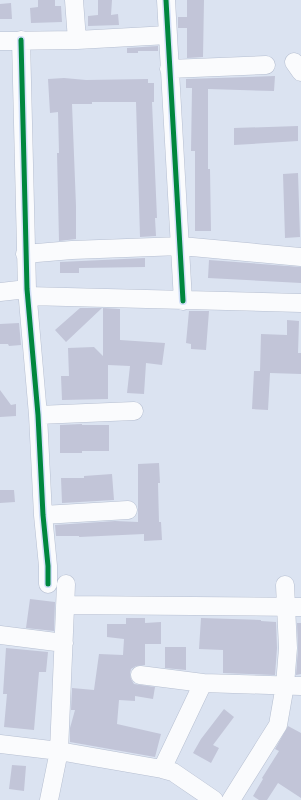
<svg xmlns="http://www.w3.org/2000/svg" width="301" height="800" font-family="Rubik,sans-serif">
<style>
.building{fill:#c2c5d8}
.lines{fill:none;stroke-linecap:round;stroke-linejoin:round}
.minor-casing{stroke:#b6bfd1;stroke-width:19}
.minor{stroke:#fafbfd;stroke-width:18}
.cycleway-casing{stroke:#d3e0f9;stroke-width:8}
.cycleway{stroke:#00873e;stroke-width:5}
</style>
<rect width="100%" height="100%" fill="#dbe3f1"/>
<path class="building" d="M38 0H55V6H61L62 22 31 23 30 8 38 7Z
M98 0H112L111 15 118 14 119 25 88 26V16L98 15Z
M187 0H204L203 57 187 58V28H178V17H187Z
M11 3 12 19H0V4Z
M158 46V51H138V53H127V48Z
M275 76 274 91 208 89V169H210L211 231H195V151H191L192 88H186V79Z
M64 78 86 80 148 79V83H154V102H152L157 218H155L156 236 140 237 136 102H92V104H72L76 206V239L59 241 57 153H59L58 112 50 113 48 79Z
M298 126V141L234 145V128Z
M298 173 300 237 285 238 283 174Z
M145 258V267L79 268V273H60V262Z
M209 260 301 267V283L208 278Z
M80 308H102L66 342 55 330Z
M103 308 120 309V340L165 343 162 365 146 363 144 394 127 393 130 366 108 365V399L62 400 61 376H69L68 348 94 347 103 356Z
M189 311H209L206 350 191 349V344L186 343Z
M287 320 299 321 298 353H301V374L270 373 268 410 252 409 254 371H260L261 334 287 335Z
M19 323 21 345 9 346 8 344H0V324Z
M0 390 11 405 16 404V416L0 417Z
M82 424V425H109V451H82V453H60V425Z
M159 463 160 483H158L159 522H161L162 540 144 541V534L79 537V536H56L55 525 115 521 138 522V464Z
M112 474 114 500 62 503 61 478H84V476Z
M0 490H14L15 502 0 503Z
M30 599 55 602 54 631 26 628Z
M126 618H145V623L161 622V644H145V665L136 666 131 669 130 674 131 679 134 684 155 687 153 699 135 696V701L119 700 117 724 161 734 155 757 70 742V728L75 710H71L72 688 94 690 99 654 123 655 124 639 107 637V624H126Z
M201 618 261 620V621L276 622 277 648 275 675 223 673V650L199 649Z
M297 623H301V674L296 675 298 649Z
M165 647H186V670L165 668Z
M6 648 48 652 46 672H39L34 730 4 727 7 694H3Z
M224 709 234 717 213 745 219 748 211 763 193 753 201 739Z
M288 726 301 733V798L278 783 267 800H259L253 796 263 779 262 778 279 751 275 749Z
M12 765 26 766 24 791 9 789Z"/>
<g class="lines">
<defs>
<path id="minor" d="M74 0 77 40
M166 0 183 301
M21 40 27 289 38 415 43 515 48 566V584
M0 41 77 40 168 35
M294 62 301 72
M169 69 266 65
M25 254 72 250 181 246 301 257
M0 292 27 289
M27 296 301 303
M38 415 134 411
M43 515 128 510
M65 605 301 607
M0 635 64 643
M140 675 203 683
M0 744 59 751 162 769 173 772 214 800
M162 769 203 683 301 686
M49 800 59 751 66 584
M231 800 278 725 285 685 288 648 285 585"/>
</defs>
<use href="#minor" class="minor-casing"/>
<use href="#minor" class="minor"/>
<defs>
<path id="cycleway" d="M166 0 183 301
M21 40 27 289 38 415 43 515 48 566V584"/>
</defs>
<use href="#cycleway" class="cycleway-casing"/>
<use href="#cycleway" class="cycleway"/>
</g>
</svg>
